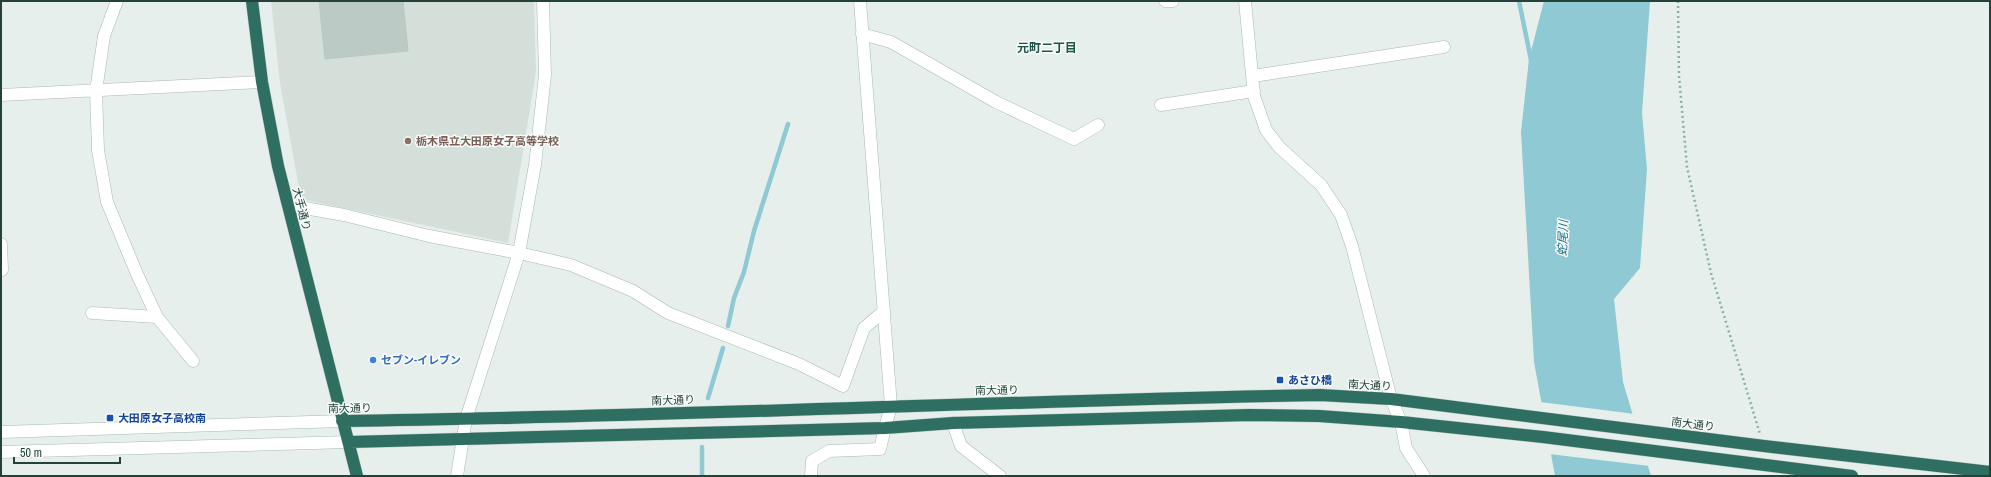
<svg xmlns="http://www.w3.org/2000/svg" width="1991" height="477" font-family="'Archivo Narrow','Noto Sans JP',sans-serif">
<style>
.built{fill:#d4dfda}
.water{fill:#8ec9d4}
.pier{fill:#e6efeb}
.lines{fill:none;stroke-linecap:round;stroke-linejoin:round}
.stream{stroke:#8ec9d4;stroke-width:4.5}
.building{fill:#bbcac4;stroke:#b8c9c2}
.street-casing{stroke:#a8b8b2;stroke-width:13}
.secondary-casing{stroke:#a4bbb3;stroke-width:13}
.highway-casing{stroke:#c2cac8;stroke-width:13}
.path{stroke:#86b3a5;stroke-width:2.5;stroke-dasharray:2 3;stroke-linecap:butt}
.street{stroke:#fff;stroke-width:12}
.secondary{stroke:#fff;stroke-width:12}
.highway{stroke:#2f6f62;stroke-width:12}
.education-dot{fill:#8d6e63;stroke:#f7fbf9;stroke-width:1.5}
.shop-dot{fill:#3f7fe0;stroke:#f7fbf9;stroke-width:1.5}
.transit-dot{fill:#1a4fb4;stroke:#f7fbf9;stroke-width:1.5}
.labels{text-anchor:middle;stroke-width:3;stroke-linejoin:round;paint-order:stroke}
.education-label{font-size:11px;font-weight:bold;fill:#785e54;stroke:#f7fbf9;text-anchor:start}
.street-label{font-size:11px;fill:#24423a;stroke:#f7fbf9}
.shop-label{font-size:11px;font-weight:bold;fill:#366cbe;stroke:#f7fbf9;text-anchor:start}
.transit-label{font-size:11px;font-weight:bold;fill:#164399;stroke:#f7fbf9;text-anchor:start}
.neighbourhood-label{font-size:12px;font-weight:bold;fill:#1f5548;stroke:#f7fbf9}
.water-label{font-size:12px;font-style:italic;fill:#1c6f80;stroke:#f7fbf9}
</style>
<rect width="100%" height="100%" fill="#e6efeb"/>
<path class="built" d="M271 1H534L536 72 508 243 301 199 280 83Z"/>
<path class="water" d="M1544 1H1650L1642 113 1647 169 1640 268 1614 299 1623 382 1651 476H1555L1534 362 1521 132 1529 59Z"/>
<path class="pier" d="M1540 402 1635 414 1650 466 1549 454Z"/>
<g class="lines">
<path class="stream" d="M1519 1 1531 60
M728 326 734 298 744 272 754 231 788 124
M708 398 723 348
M702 476V447"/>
</g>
<path class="building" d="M319 1H403L408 51 325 59Z"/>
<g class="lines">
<defs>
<path id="street" d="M117 1 104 36 96 91 98 150 107 202 137 274 157 317 193 361
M1165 1H1173
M1245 1 1254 96 1266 130 1279 147 1321 185 1341 215 1352 246 1391 399 1401 422 1406 448 1424 476
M862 34 891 42 996 102 1074 139 1098 125
M1253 76 1444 47
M1 95 262 82
M1161 105 1254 91
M288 205 344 215 429 236 519 253 571 265 633 291 668 313 799 364 843 386 864 328 884 311
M1 244 2 270
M92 313 157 317
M953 423 961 446 1000 476
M457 476 466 419 519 253 535 165 545 75 543 1
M811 476 812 461 829 451 880 449 885 428"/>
<path id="secondary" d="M860 1 891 406 885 428
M1 432 342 421
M1 452 349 442"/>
<path id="highway" d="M252 1 262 82 278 166 357 476
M342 421C668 417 994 401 1320 395L1391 399 1764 446 1990 472
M349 442 885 428 953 423 1249 415 1319 416 1401 422 1543 437 1852 476"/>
</defs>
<use href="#street" class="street-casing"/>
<use href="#secondary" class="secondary-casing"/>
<use href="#highway" class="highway-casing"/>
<path class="path" d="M1678 1 1679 76 1687 167 1711 273 1760 434"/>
<use href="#street" class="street"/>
<use href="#secondary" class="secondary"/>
<use href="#highway" class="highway"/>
</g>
<circle class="education-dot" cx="408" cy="141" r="4"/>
<circle class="shop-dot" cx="373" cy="360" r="4"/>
<g class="transit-dot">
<rect x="1276" y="376" width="8" height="8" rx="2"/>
<rect x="106" y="414" width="8" height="8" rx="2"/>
</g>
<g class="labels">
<g class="education-label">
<text x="416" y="145">栃木県立大田原女子高等学校</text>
</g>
<g class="street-label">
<text transform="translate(302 209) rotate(76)" y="4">大手通り</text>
<text transform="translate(1370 385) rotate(3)" y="4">南大通り</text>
<text transform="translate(997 390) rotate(-1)" y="4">南大通り</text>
<text transform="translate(673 400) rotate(-2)" y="4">南大通り</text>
<text transform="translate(350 408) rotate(-1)" y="4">南大通り</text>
<text transform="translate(1693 424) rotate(7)" y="4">南大通り</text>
</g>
<g class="shop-label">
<text x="381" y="364">セブン-イレブン</text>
</g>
<g class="transit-label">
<text x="1288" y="384">あさひ橋</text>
<text x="118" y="422">大田原女子高校南</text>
</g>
<g class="neighbourhood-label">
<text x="1047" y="52">元町二丁目</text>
</g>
<g class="water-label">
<text transform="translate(1563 238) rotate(-88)" y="4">蛇尾川</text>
</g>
</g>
<rect width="1991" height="477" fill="none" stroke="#24423a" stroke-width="4"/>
<path d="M14 457v6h106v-6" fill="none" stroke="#24423a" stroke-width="2"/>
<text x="20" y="457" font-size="12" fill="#24423a" stroke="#f7fbf9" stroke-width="3" paint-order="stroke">50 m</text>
</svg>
